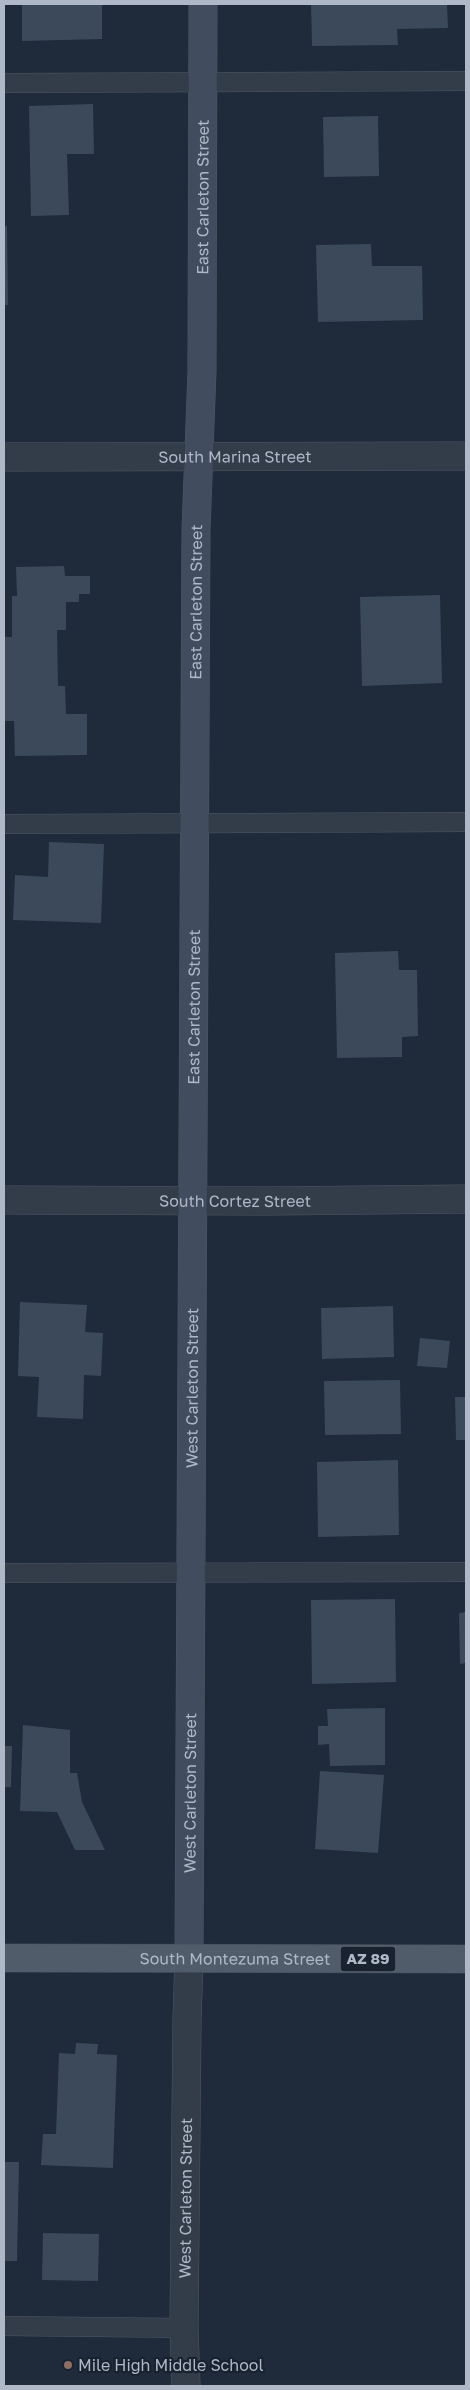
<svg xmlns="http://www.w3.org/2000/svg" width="470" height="2390" font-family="'Golos Text',sans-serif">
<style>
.building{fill:#3b495a}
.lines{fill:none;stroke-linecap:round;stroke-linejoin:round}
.lane-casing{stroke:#4e5865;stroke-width:20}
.street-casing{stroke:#4e5865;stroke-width:29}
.secondary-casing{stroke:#4e5865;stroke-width:29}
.primary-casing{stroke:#3d4654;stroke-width:29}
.path{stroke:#3f5658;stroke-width:3;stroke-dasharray:4 4;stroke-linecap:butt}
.lane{stroke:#333d4a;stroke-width:19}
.street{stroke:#333d4a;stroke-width:28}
.secondary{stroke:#414c5e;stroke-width:28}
.primary{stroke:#515c6b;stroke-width:28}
.education-dot{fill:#8d6e63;stroke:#19222f;stroke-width:2}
.labels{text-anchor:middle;stroke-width:4.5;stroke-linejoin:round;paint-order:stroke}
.shield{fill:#19222f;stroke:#818b99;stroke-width:1}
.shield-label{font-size:15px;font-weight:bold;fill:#aeb8c7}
.street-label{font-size:16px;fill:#aeb8c7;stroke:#19222f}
.poi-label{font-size:16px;fill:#aeb8c7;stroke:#19222f;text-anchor:start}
</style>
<rect width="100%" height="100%" fill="#1f2b3a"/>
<path class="building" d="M22 4H102V39L22 41Z
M311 4H447L448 28 397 29 398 45 312 46Z
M93 104 94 154H67L69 215 31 216 29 106Z
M378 116 379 176 324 177 323 117Z
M4 226H7L8 305H4Z
M371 244 372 266H422L423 320 318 322 316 245Z
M64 566 65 576H90V594H79V602H66V630H57L58 686H65L66 714H87V755L15 756 14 721H4V637H12V596H17L16 567Z
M440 595 442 683 362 686 360 597Z
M49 842 104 844 101 923 13 920 15 875 48 877Z
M398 951 399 970H417L418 1036 402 1037V1057L337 1058 335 953Z
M20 1302 87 1305 85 1332 103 1333 101 1376 84 1375 83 1419 37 1417 39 1377 18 1376Z
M393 1306 394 1357 322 1359 321 1308Z
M420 1338 450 1341 447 1368 417 1366Z
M400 1380 401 1434 325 1435 324 1381Z
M455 1397H466V1440H456Z
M398 1460 399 1535 318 1537 317 1462Z
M395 1599 396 1682 312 1684 311 1600Z
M466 1612V1663L460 1664 459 1613Z
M385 1708V1765L330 1766 329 1744 318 1745V1726H328L327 1709Z
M23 1725 70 1730V1773H77L82 1802 105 1850H75L57 1812 20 1811Z
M4 1746H12L11 1787H4Z
M320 1771 384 1775 378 1853 315 1849Z
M76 2043 98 2044 97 2054 117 2055 113 2168 41 2165 43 2134H56L59 2053 75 2054Z
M4 2162H19L17 2261H4Z
M43 2233 99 2234 98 2281 42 2280Z"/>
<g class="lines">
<defs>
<path id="lane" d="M4 83 466 81
M4 824 466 822
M4 1573 466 1572
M4 2326 184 2328"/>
<g id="street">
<path id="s1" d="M4 457 466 456"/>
<path id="s2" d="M4 1200 271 1201 466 1199"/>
<path id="s3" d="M186 2386 184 2328 187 2020 189 1958"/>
</g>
<g id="secondary">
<path id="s4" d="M189 1958 196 530 202 371 203 4"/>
</g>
<g id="primary">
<path id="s5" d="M4 1958 466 1959"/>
</g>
</defs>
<use href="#lane" class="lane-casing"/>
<use href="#street" class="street-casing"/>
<use href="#secondary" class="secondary-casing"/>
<use href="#primary" class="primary-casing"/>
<path class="path" d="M464 2386 466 2385"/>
<use href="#lane" class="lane"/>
<use href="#street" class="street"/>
<use href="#secondary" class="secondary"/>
<use href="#primary" class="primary"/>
</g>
<circle class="education-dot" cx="68" cy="2365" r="5"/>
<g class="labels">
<rect class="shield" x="340.5" y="1946.5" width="55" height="25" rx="4"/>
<g class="shield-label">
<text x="368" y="1964">AZ 89</text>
</g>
<g class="street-label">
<text dy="6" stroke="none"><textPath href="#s4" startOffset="1761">East Carleton Street</textPath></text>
<text dy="6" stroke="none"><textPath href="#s1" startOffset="231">South Marina Street</textPath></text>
<text dy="6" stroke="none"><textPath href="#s4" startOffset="1356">East Carleton Street</textPath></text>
<text dy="6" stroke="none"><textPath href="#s4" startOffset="951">East Carleton Street</textPath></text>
<text dy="6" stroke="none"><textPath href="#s2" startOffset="231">South Cortez Street</textPath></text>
<text dy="6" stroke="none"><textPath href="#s4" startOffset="570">West Carleton Street</textPath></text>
<text dy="6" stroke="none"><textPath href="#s4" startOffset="165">West Carleton Street</textPath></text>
<text dy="6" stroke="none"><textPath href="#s5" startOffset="231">South Montezuma Street</textPath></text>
<text dy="6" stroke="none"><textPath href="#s3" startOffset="188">West Carleton Street</textPath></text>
</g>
<g class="poi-label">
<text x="78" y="2371">Mile High Middle School</text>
</g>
</g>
<rect width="470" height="2390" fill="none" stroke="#aeb8c7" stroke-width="10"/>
</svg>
